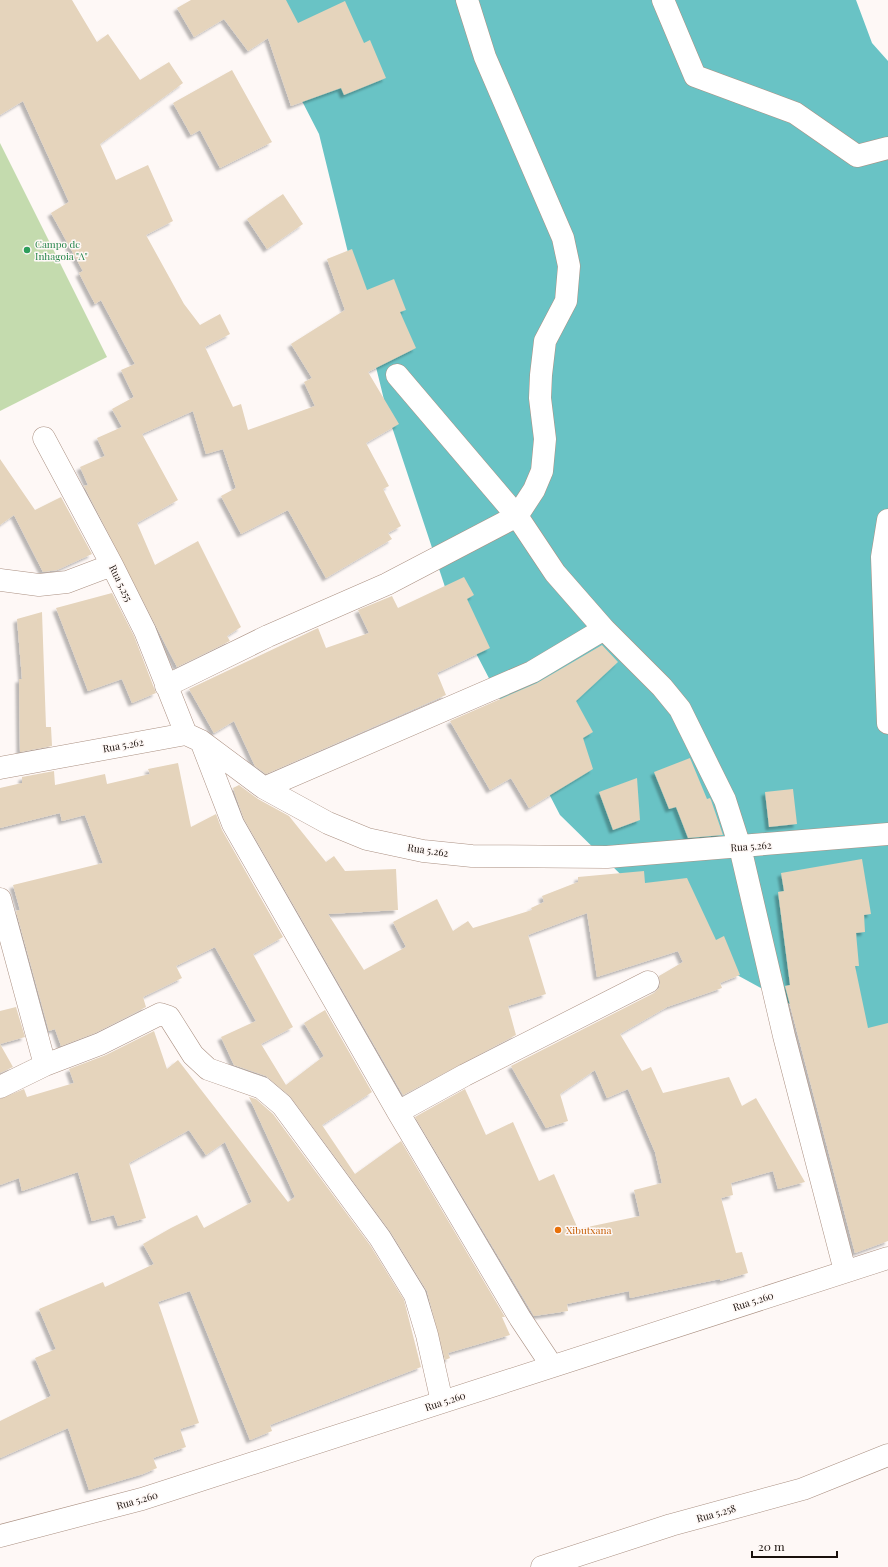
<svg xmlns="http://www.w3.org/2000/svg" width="888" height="1567" font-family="'Playfair Display',serif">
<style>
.green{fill:#c4dbae}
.water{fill:#69c3c5}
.building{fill:#e5d4bc;filter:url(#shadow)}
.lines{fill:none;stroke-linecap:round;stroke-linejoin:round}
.minor-casing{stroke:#ab9183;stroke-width:23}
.minor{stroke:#fff;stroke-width:22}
.leisure-dot{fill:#2e9e5b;stroke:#fef8f6;stroke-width:1.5}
.food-dot{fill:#e8710a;stroke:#fef8f6;stroke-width:1.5}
.labels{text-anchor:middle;stroke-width:3;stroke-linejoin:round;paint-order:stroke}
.leisure-label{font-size:10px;fill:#27864d;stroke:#fef8f6;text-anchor:start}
.street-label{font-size:10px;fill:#19100b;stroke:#fef8f6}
.food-label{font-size:10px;fill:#c56008;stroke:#fef8f6;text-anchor:start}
</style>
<defs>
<filter id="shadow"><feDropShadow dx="-3.5" dy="3.5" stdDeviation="1" flood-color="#0004"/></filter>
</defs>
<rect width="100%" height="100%" fill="#fef8f6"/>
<path class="green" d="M0 143 107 357 0 411Z"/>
<path class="water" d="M250 0H856L872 43 888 61V1043L839 1031 706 958 560 815 451 605 387 412 319 134Z"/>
<path class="building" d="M0 0H72L97 42 108 34 140 80 169 62 183 83 100 144 116 180 148 165 173 221 146 235 184 304 200 325 220 314 230 334 205 347 233 407 241 404 248 430 315 406 304 382 312 378 291 344 345 310 327 259 352 249 367 290 394 279 406 310 400 312 416 348 368 372 399 424 366 443 389 486 383 489 401 526 388 533 392 539 326 578 288 510 241 534 221 496 236 488 223 449 206 454 193 411 142 434 178 500 137 523 155 565 198 541 241 627 227 636 230 641 177 667 84 486 88 485 80 467 105 456 97 438 122 427 112 409 134 397 121 370 135 364 101 300 95 304 79 273 83 271 51 213 69 202 23 101 0 115Z
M191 0H286L298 23 345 1 364 43 370 40 386 78 344 95 341 88 291 106 268 38 248 51 224 19 194 37 177 8Z
M232 70 272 142 220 168 200 130 191 135 173 103Z
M283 194 303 224 267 249 247 219Z
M0 459 35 510 61 497 92 554 57 570 43 572 14 515 0 525Z
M464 577 474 595 467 599 490 648 437 673 446 695 266 774 255 766 234 721 214 733 189 689 318 628 326 648 369 633 358 610 392 596 398 608Z
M112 593 134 636 156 693 132 703 122 679 88 691 56 608Z
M42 612 46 727H51L52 746 20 752 19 679H22L17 619Z
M602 645 618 662 576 701 593 732 583 738 593 769 529 808 511 778 490 790 450 721 537 683Z
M690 758 707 799 710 798 711 800 723 835 688 838 676 807 669 809 654 772Z
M178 763 191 827 216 814 222 830 283 937 253 954 293 1027 261 1044 286 1085 324 1056 304 1023 325 1010 372 1092 322 1125 355 1174 401 1141 505 1317H502L510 1335 448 1353 450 1358 445 1360 427 1291 390 1231 290 1096 266 1076 234 1065 221 1037 256 1021 215 947 176 966 182 978 143 997 146 1007 95 1033 61 1046 55 1029 49 1031 16 911 20 910 13 885 103 863 85 815 62 821 60 813 0 828V788L22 783V777L54 771 55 785 105 774 107 784 150 774 148 769Z
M637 778 640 820 613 830 599 792Z
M239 785 258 799 289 816 326 862 334 856 345 871 396 869 398 910 328 914 364 970 406 947 393 922 437 899 453 931 468 921 473 928 532 910 531 908 544 902 542 896 578 882V877L644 871 645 883 687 878 716 940 724 936 740 975 720 983 722 988 667 1007 620 1034 642 1071 651 1067 663 1093 729 1077 742 1106 756 1098 805 1182 778 1189 773 1171 731 1183 733 1195 721 1198 736 1253 742 1252 748 1273 720 1281V1279L630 1298 629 1291 567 1304 568 1311 534 1316 415 1117 465 1089 486 1135 513 1122 539 1181 554 1174 578 1229 640 1216 634 1190 662 1183 655 1152 628 1089 607 1098 595 1070 560 1094 568 1121 546 1128 511 1066 654 993 659 988 660 983 659 976 683 962 678 951 597 977 587 913 528 935 546 994 508 1006 516 1035 403 1095 244 819 233 788Z
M793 789 797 824 769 827 765 792Z
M862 859 871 914 864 915 865 932 856 933 859 966H855L868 1028 888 1023V1241L855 1253 785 986 790 985 778 892 784 891 781 873Z
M16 1007 25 1037 0 1044 13 1067 0 1073V1011Z
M154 1031 167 1069 178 1060 288 1202 295 1197 249 1097 256 1099 273 1114 370 1245 404 1300 421 1367 270 1425 272 1431 250 1440 190 1291 158 1302 199 1423 180 1429 186 1447 153 1458 157 1468 143 1474 89 1490 68 1428 0 1458V1421L51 1396 35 1358 56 1349 39 1309 103 1282 105 1287 154 1264 143 1244 171 1228 197 1215 204 1228 252 1202 225 1142 206 1155 189 1130 129 1163 146 1218 118 1226 114 1215 92 1221 78 1172 22 1191 19 1178 0 1185V1099L24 1089 27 1097 74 1083 69 1069 106 1055Z"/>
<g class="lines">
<defs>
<path id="minor" d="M663 0 695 76 795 113 857 156 888 148
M397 375 517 516 555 573 604 629 662 687 680 709 725 800 740 847 784 1036 845 1271
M44 438 112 565 145 631 186 734
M888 520 882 557 888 723
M0 580 39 585 67 582 112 565
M166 686 268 636 387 584 517 516 534 490 542 471 545 439 540 398 541 375 545 341 566 301 569 266 563 238 485 57 467 0
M201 741 233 824 398 1112 520 1318 552 1366
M0 768 186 734 201 741 264 788 328 823 367 839 423 851 472 856 607 857 888 834
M264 788 532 672 604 629
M0 899 45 1065
M0 1087 45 1065 100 1044 160 1014 169 1017 193 1055 208 1069 262 1088 282 1105 380 1238 415 1295 427 1335 442 1402
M398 1112 465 1075 648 982
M0 1536 142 1499 888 1258
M542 1567 671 1525 803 1489 888 1455"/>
</defs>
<use href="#minor" class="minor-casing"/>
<use href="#minor" class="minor"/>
</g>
<circle class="leisure-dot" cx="27" cy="250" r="4"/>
<circle class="food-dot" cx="558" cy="1230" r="4"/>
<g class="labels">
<g class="leisure-label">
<text x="35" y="248">Campo de<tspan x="35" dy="12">Inhagoia "A"</tspan></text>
</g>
<g class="street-label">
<text transform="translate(121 583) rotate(64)" y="4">Rua 5.255</text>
<text transform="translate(123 745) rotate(-10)" y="4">Rua 5.262</text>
<text transform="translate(751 846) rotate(-4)" y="4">Rua 5.262</text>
<text transform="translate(428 850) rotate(8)" y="4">Rua 5.262</text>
<text transform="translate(753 1301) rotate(-18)" y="4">Rua 5.260</text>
<text transform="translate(445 1401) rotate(-18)" y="4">Rua 5.260</text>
<text transform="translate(137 1500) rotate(-16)" y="4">Rua 5.260</text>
<text transform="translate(716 1513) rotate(-16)" y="4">Rua 5.258</text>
</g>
<g class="food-label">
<text x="566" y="1234">Xibutxana</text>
</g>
</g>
<path d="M752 1551v6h85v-6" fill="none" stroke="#19100b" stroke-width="2"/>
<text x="758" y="1551" font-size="12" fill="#19100b" stroke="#fef8f6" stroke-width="3" paint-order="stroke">20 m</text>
</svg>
